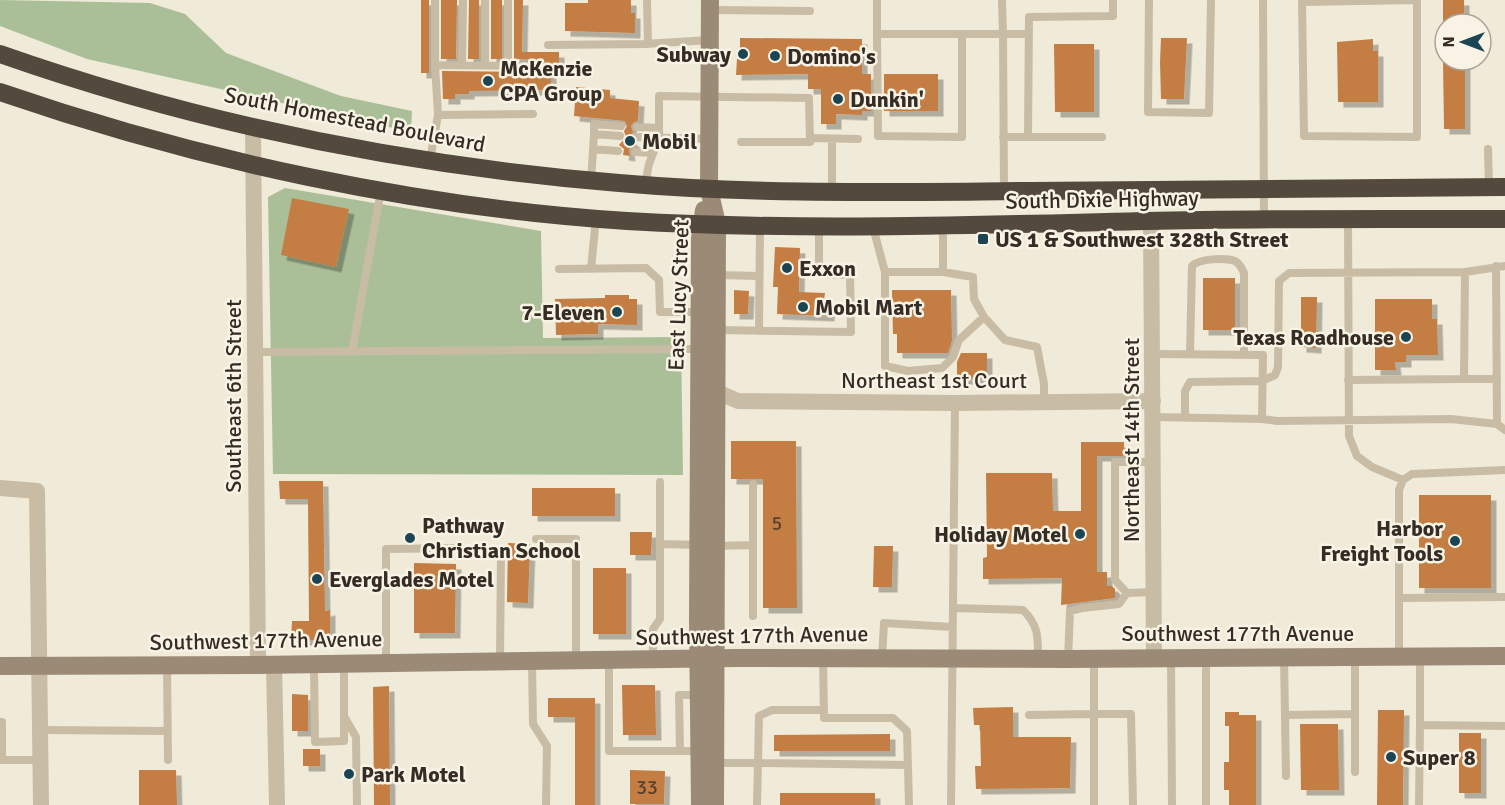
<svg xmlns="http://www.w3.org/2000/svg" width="1505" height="805" font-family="Signika,sans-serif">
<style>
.green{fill:#aabf98}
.building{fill:#c47d42;filter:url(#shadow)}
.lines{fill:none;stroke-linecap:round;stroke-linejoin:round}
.lane{stroke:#c8bca4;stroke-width:8}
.street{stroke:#c8bca4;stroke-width:16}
.secondary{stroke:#9b8b76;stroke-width:18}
.highway{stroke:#54493d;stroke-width:18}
.poi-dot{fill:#1c4554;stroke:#f8f3e4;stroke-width:2}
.labels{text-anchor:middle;stroke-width:5;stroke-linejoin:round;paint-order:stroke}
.number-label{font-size:20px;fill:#58412d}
.poi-label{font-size:22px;font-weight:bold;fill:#342d26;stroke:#f8f3e4;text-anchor:start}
.street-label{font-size:22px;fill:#342d26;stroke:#f8f3e4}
</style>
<defs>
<filter id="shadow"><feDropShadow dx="5.5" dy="5.5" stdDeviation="0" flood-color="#0004"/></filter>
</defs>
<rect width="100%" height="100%" fill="#f0ead8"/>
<path class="green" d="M0 0 150 3 185 14 226 53 341 96 412 111 411 132 87 59 0 26Z
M285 188 541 231 543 338 681 337 683 475 273 474 268 197Z"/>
<path class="building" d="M421 0H429V73H421Z
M441 0H457L456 59H441Z
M469 0H479V59H468Z
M491 0H502V59H491Z
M514 0H523L522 52H559V68H551V90L469 91V94H455V99H443L442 71 540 72 545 70 546 63 543 60 514 59Z
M588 0H631V13H635V33L565 31V3H588Z
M1443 0H1464V24H1443Z
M740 38 862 39V74H871V111H862V115L836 114V124H821V89H808V74L736 75 737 59H740Z
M1161 38H1187L1184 99H1161L1160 62Z
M1373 39V51H1378V102H1338L1337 42Z
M1054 44H1094V112H1055Z
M1443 60H1465V129H1444Z
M884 74H938V111H884Z
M576 87 610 90V98L639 101 638 121 634 122 631 126 633 132 630 139 636 143V146L629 149 630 156 623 155 624 149 619 145 626 137 624 131 627 126 625 121 574 116Z
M292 198 349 209 336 267 281 255Z
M775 247 800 248 799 292 825 293 824 300 830 301 829 316 777 314 778 287H773Z
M1203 278H1235V330H1203Z
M734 290 749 291 748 314H734Z
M892 290H951L952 341 948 353H897V334H893Z
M605 295H629V299H637V325L598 324V334L556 335 555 299 605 298Z
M1301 297H1317L1316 348 1301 347Z
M1375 299H1432V319H1437L1438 355H1406V362H1395L1396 370H1375Z
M961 353H987V379H957V362Z
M731 441H796L797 608H763V479H731Z
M1081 442H1124V456H1097V572H1107V586H1112L1115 589V598L1061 605 1062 578 983 579V558L987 557 986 473H1052L1053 511H1081Z
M279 481H323L325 611 330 610V640H291L292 621H309L308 499H280Z
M532 488H615V516H532Z
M1419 495H1491V588H1419Z
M630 532H652L651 555H630Z
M508 543 530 544 528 603 507 602Z
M874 546H893L892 587H873Z
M414 563 456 564 455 633H414Z
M593 568H626V634H593Z
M622 685H655L656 735H623Z
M389 686 390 805H374L373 687Z
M292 694 308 695V731H292Z
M548 698H595V805H575V717H548Z
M1013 707V737H1071L1070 788 976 789 975 766H981L980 725H974L973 708Z
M1378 710H1404L1403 805H1377Z
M1225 712H1239V715H1256V805H1229V790H1224V762H1229V726H1225Z
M1300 724H1338L1339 790H1301Z
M1459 733H1481V793H1459Z
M890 734V751H774V735Z
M303 749H320V766H303Z
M139 770H176L177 805H139Z
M630 770 665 771 664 804H630Z
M780 793H875V805H780Z"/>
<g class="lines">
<path class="lane" d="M647 0 648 44
M877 0V34
M1002 0 1003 34H1029
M1149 0 1148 112 1209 113 1211 0
M1263 0 1264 220
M1302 0 1304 136 1417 137V0
M1302 2 1417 0
M710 10 810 11
M962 34V137L878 136 877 34C919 34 961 34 1003 34L1004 191
M548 45 644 44 710 40
M435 65V0
M462 65 463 0
M485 65V0
M508 65V0
M438 115 435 65 540 66
M637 127 659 128
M594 134V124L621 126
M636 137 709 139
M1003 137H1102
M1028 137 1029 17 1113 16V0
M810 138 858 139
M593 149 618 151
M1488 149 1489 187
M635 152 653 153
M430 160 438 115 533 114
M591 181 594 134 620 136
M645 185 649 164 659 138V96L809 98 810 142H741
M832 192V139
M1348 220 1349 436 1357 456 1372 467 1403 480
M873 227 885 272
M1496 266 1497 424
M559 269 646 268 659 280 660 312H702
M591 269 596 218
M885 272H943L973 277 974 299 984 317 959 340 953 357 942 368 908 371 885 366Z
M943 272V227
M717 275 759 276
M984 317 1005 340 1037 347 1044 384V402
M717 330 851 332 850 275 819 274V227
M759 331 760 227
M255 352 699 349
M352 352 381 190
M1153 354 1263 355 1262 419 1153 417
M1190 354 1192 266C1199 259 1225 257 1235 261 1240 264 1242 268 1244 273V355
M1464 379H1497
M1348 380 1464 379 1465 272
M1185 418V391L1190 382 1262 381 1275 375 1278 367 1279 281 1289 273 1465 272 1505 266
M1262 419 1277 421 1451 419 1497 424 1505 430
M1153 462H1115V580L1127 593 1155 592
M753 484V616
M536 539H576V660
M661 544 700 545
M715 546 753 545
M1399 598 1505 597
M953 608 1023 610C1039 626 1038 637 1038 659
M823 657 824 718H893L907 731 909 805
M1284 657 1286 776
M1399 657V490L1403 480 1412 474 1505 470
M882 658 884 623 952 627
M1171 658 1172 805
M653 659V629L660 619V482
M1068 659 1070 611 1082 608 1119 604 1127 593
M609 660V751H699
M500 661 501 553
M532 661 533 724 547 746 546 805
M386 663V549L461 548
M314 664 315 742 344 741V664
M167 665 168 760
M824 710H772L759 716 758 763 908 765
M1355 714V772
M1029 715 1094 714V659
M1285 715 1355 714V657
M345 718 356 737 357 805
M0 722H2V760H41
M1420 725V657
M41 730 167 731
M680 751 679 695H699
M714 763H758L757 805
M951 805 955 403
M1094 805V714H1131L1133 805
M1206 805V658
M1419 805 1420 725 1505 726"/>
<path class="street" d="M253 127 258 665
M1151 221 1154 658
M717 392 738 401 955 403 1153 401
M0 488 37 491 41 805
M274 665 277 805"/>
<path class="secondary" d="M710 0 709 189 717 224 715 805
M0 666 258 665 737 658 1068 659 1505 656
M700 805 698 620 700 239 704 210"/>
<path class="highway" d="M0 54C199 124 409 166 619 183 756 195 894 192 1031 191 1189 190 1347 189 1505 187
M0 92C197 160 419 208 627 221 800 231 973 225 1146 221 1266 218 1385 219 1505 219"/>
</g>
<g class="poi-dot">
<circle cx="743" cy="54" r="6"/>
<circle cx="775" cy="56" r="6"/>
<circle cx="488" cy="81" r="6"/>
<circle cx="838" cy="99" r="6"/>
<circle cx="630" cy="141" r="6"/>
<rect x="977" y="233" width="12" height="12" rx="3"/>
<circle cx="787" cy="268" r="6"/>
<circle cx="803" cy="307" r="6"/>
<circle cx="617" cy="312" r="6"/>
<circle cx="1406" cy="337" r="6"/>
<circle cx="1080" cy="534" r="6"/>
<circle cx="410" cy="538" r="6"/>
<circle cx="1455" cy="541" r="6"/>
<circle cx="317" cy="579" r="6"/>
<circle cx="1391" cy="757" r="6"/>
<circle cx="349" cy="774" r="6"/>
</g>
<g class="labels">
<g class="number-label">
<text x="777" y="530">5</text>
<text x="647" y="794">33</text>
</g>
<g class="poi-label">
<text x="731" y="62" text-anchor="end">Subway</text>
<text x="787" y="64">Domino's</text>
<text x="500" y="76">McKenzie<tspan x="500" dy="25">CPA Group</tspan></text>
<text x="850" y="107">Dunkin'</text>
<text x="642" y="149">Mobil</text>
<text x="995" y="247">US 1 &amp; Southwest 328th Street</text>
<text x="799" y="276">Exxon</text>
<text x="815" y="315">Mobil Mart</text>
<text x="605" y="320" text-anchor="end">7-Eleven</text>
<text x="1394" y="345" text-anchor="end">Texas Roadhouse</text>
<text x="422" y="533">Pathway<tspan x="422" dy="25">Christian School</tspan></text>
<text x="1443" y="536" text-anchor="end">Harbor<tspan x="1443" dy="25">Freight Tools</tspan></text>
<text x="1068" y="542" text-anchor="end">Holiday Motel</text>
<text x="329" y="587">Everglades Motel</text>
<text x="1403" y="765">Super 8</text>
<text x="361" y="782">Park Motel</text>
</g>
<g class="street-label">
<text transform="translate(355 119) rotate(11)" y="8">South Homestead Boulevard</text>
<text transform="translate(1102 199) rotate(-1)" y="8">South Dixie Highway</text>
<text transform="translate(678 295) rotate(-88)" y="8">East Lucy Street</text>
<text x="934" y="388">Northeast 1st Court</text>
<text transform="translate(233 396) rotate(-90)" y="8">Southeast 6th Street</text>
<text transform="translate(1131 440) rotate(-90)" y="8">Northeast 14th Street</text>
<text x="1238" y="641">Southwest 177th Avenue</text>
<text transform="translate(752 635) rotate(-1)" y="8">Southwest 177th Avenue</text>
<text transform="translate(266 640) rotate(-1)" y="8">Southwest 177th Avenue</text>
</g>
</g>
<g transform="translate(1463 42) rotate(270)"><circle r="28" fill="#f8f3e4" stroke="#aaa498" stroke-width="1.5"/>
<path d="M0-4.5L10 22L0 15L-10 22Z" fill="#1c4554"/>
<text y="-9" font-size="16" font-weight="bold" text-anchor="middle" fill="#342d26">N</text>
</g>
</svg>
